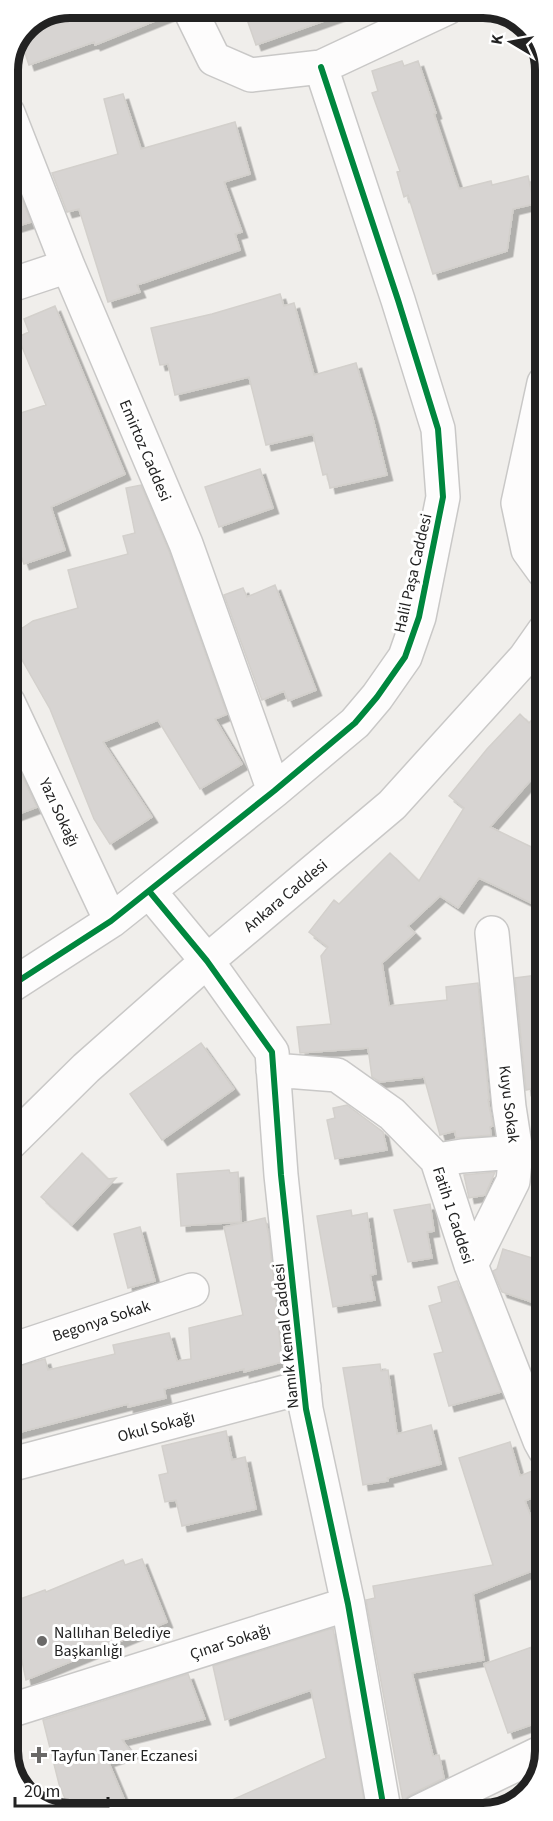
<svg xmlns="http://www.w3.org/2000/svg" width="553" height="1821" font-family="'Source Sans 3',sans-serif">
<style>
.building{fill:#d7d4d2;stroke:#d3d0cc;stroke-width:1.5;filter:url(#shadow)}
.lines{fill:none;stroke-linecap:round;stroke-linejoin:round}
.minor-casing{stroke:#c9c8c7;stroke-width:36}
.minor{stroke:#fdfcfc;stroke-width:33}
.cycleway-casing{stroke:#fff;stroke-width:10}
.cycleway{stroke:#00873e;stroke-width:6}
.poi-dot{fill:#6a6968;stroke:#fff;stroke-width:2}
.labels{text-anchor:middle;stroke-width:6;stroke-linejoin:round;paint-order:stroke}
.street-label{font-size:16px;fill:#222;stroke:#fff}
.poi-label{font-size:16px;fill:#222;stroke:#fff;text-anchor:start}
.rim{fill:none;stroke:#222;stroke-width:8}
</style>
<defs>
<filter id="shadow"><feDropShadow dx="5.5" dy="5.5" stdDeviation="0" flood-color="#0004"/></filter>
</defs>
<rect width="100%" height="100%" fill="#f0eeeb"/>
<path class="building" d="M70 8H170L172 14 95 45 94 42 29 65 20 38 26 25Z
M243 8H351L352 11 256 45Z
M402 61 404 66 418 61 436 113 434 114 459 189 491 181 492 185 528 176 534 204 513 209 507 251 433 274 408 195 404 197 397 172 400 171 372 93 378 91 372 71Z
M123 94 141 149 235 122 250 174 224 182 242 232 235 234 240 250 137 285 140 292 108 302 79 209 67 212 52 173 118 154 104 99Z
M16 184 31 222 8 229V186Z
M280 294 284 306 294 303 314 375 356 363 373 419 387 475 330 488 327 474 323 475 313 434 266 445 249 377 175 395 168 364 160 365 151 328 212 314Z
M55 306 125 474 51 507 65 550 24 564 9 524 13 522 11 517 16 515 8 492V417L46 405 18 337 29 332 24 319Z
M260 469 273 508 219 527 205 487Z
M141 485 169 551 227 714 215 719 242 764 200 789 158 720 103 742 152 817 110 844 94 819 50 709 9 637 33 621 78 608 68 570 128 554 123 536 135 533 126 488Z
M275 585 316 690 288 701 284 691 262 700 224 595 243 588 247 597Z
M544 706V765L490 827 544 853V909L479 878 458 908 440 896 408 926 415 933 382 963 389 1006 447 1000 446 987 478 983 489 1100H488L493 1126 490 1127 491 1135 456 1138 455 1131 440 1135 424 1077 380 1082 372 1077 368 1048 300 1053 297 1027 331 1024 321 956 328 947 309 932 334 900 339 904 390 853 419 881 464 808 449 796 487 749 520 714 529 723Z
M8 747 37 807 8 818Z
M545 974V1086L526 1090 515 978Z
M201 1043 234 1089 162 1140 130 1094Z
M347 1105 383 1132 387 1150 335 1159 327 1120 335 1118 333 1108Z
M82 1153 108 1179 116 1178 72 1225 41 1197Z
M229 1170 230 1173 238 1172 241 1222 181 1226 177 1174Z
M495 1172 485 1195 469 1198 464 1175Z
M430 1204 434 1231 427 1232 432 1258 408 1262 394 1210Z
M351 1210 352 1216 367 1213 376 1274 370 1275 375 1300 333 1307 317 1216Z
M265 1218 269 1236 282 1362 244 1372V1369L164 1389 166 1398 128 1407V1404L9 1435V1369L45 1359 48 1370 115 1354 113 1345 169 1333 177 1361 191 1359 189 1328 243 1315 224 1227Z
M140 1227 155 1281 128 1288 114 1234Z
M503 1249 545 1262 532 1302 502 1292 493 1271 497 1269Z
M457 1281 501 1392 449 1406 434 1354 443 1352 429 1306 442 1302 438 1287Z
M380 1364 381 1371 388 1370 397 1434 431 1425 441 1464 387 1478 388 1481 363 1485 343 1368Z
M226 1431 232 1460 245 1457 256 1509 182 1526 176 1500 165 1502 159 1475 168 1473 162 1446Z
M510 1442 520 1476 537 1469 545 1492 525 1501 545 1553 538 1556 542 1567 473 1594 484 1660 412 1673 433 1756 439 1755 444 1778 410 1795 403 1801 366 1600 375 1598 373 1586 493 1565 459 1458Z
M142 1559 167 1622 26 1680 15 1627 9 1611V1603L45 1590 46 1592 123 1560 125 1565Z
M333 1628 366 1812 203 1813 326 1758 311 1690 225 1720 213 1666Z
M532 1647 545 1687V1720L508 1733 484 1664Z
M188 1674 205 1719 122 1740 132 1753 108 1761 130 1813H71L59 1784 43 1720Z"/>
<g class="lines">
<defs>
<path id="minor" d="M189 8 214 59 251 75 321 67 447 8
M8 113 68 266 186 544 274 791
M8 286 68 266
M544 383 518 503 528 550 544 572
M8 702 111 921
M149 891 207 961 272 1052 281 1175 306 1409 348 1604 383 1804 387 1812
M9 987 111 921 274 791 355 723 377 697 405 657 419 617 443 497 438 429 398 300 321 67
M273 1070 337 1075 392 1114 437 1160 471 1265 540 1441 545 1450
M9 1144 86 1068 207 961 392 805 525 658 544 631
M437 1160 462 1156 516 1152
M471 1265 513 1181 516 1152 509 1107 492 933
M9 1351 192 1290
M9 1465 304 1387
M9 1711 348 1604
M418 1812 538 1754 542 1761"/>
</defs>
<use href="#minor" class="minor-casing"/>
<use href="#minor" class="minor"/>
<defs>
<path id="cycleway" d="M149 891 207 961 272 1052 281 1175 306 1409 348 1604 383 1804 387 1812
M9 987 111 921 274 791 355 723 377 697 405 657 419 617 443 497 438 429 398 300 321 67"/>
</defs>
<use href="#cycleway" class="cycleway-casing"/>
<use href="#cycleway" class="cycleway"/>
</g>
<g class="poi-dot">
<circle cx="42" cy="1641" r="6"/>
<path d="M36 1746h6v6h6v6h-6v6h-6v-6h-6v-6h6z"/>
</g>
<g class="labels">
<g class="street-label">
<text transform="translate(146 450) rotate(67)" y="6">Emirtoz Caddesi</text>
<text transform="translate(412 573) rotate(-77)" y="6">Halil Paşa Caddesi</text>
<text transform="translate(60 812) rotate(65)" y="6">Yazı Sokağı</text>
<text transform="translate(285 895) rotate(-40)" y="6">Ankara Caddesi</text>
<text transform="translate(510 1104) rotate(83)" y="6">Kuyu Sokak</text>
<text transform="translate(454 1215) rotate(72)" y="6">Fatih 1 Caddesi</text>
<text transform="translate(101 1320) rotate(-18)" y="6">Begonya Sokak</text>
<text transform="translate(285 1336) rotate(-96)" y="6">Namık Kemal Caddesi</text>
<text transform="translate(156 1426) rotate(-15)" y="6">Okul Sokağı</text>
<text transform="translate(230 1641) rotate(-18)" y="6">Çınar Sokağı</text>
</g>
<g class="poi-label">
<text x="54" y="1638">Nallıhan Belediye<tspan x="54" dy="18">Başkanlığı</tspan></text>
<text x="51" y="1761">Tayfun Taner Eczanesi</text>
</g>
</g>
<path d="M0 0H553V1821H0ZM70 18H483A52 52 0 0 1 535 70V1751A52 52 0 0 1 483 1803H70A52 52 0 0 1 18 1751V70A52 52 0 0 1 70 18Z" fill="#fff" fill-rule="evenodd"/>
<path class="rim" d="M70 18H483A52 52 0 0 1 535 70V1751A52 52 0 0 1 483 1803H70A52 52 0 0 1 18 1751V70A52 52 0 0 1 70 18Z"/>
<g transform="translate(511 42) rotate(280)" stroke="#ffffff" stroke-width="4.5" paint-order="stroke">
<path d="M0-4.5L10 22L0 15L-10 22Z" fill="#222222"/>
<text y="-9" font-size="16" font-weight="bold" text-anchor="middle" fill="#222222">K</text>
</g>
<path d="M15 1797v9h93v-9" fill="none" stroke="#222222" stroke-width="3"/>
<text x="24" y="1797" font-size="18" fill="#222222" stroke="#ffffff" stroke-width="4.5" paint-order="stroke">20 m</text>
</svg>
